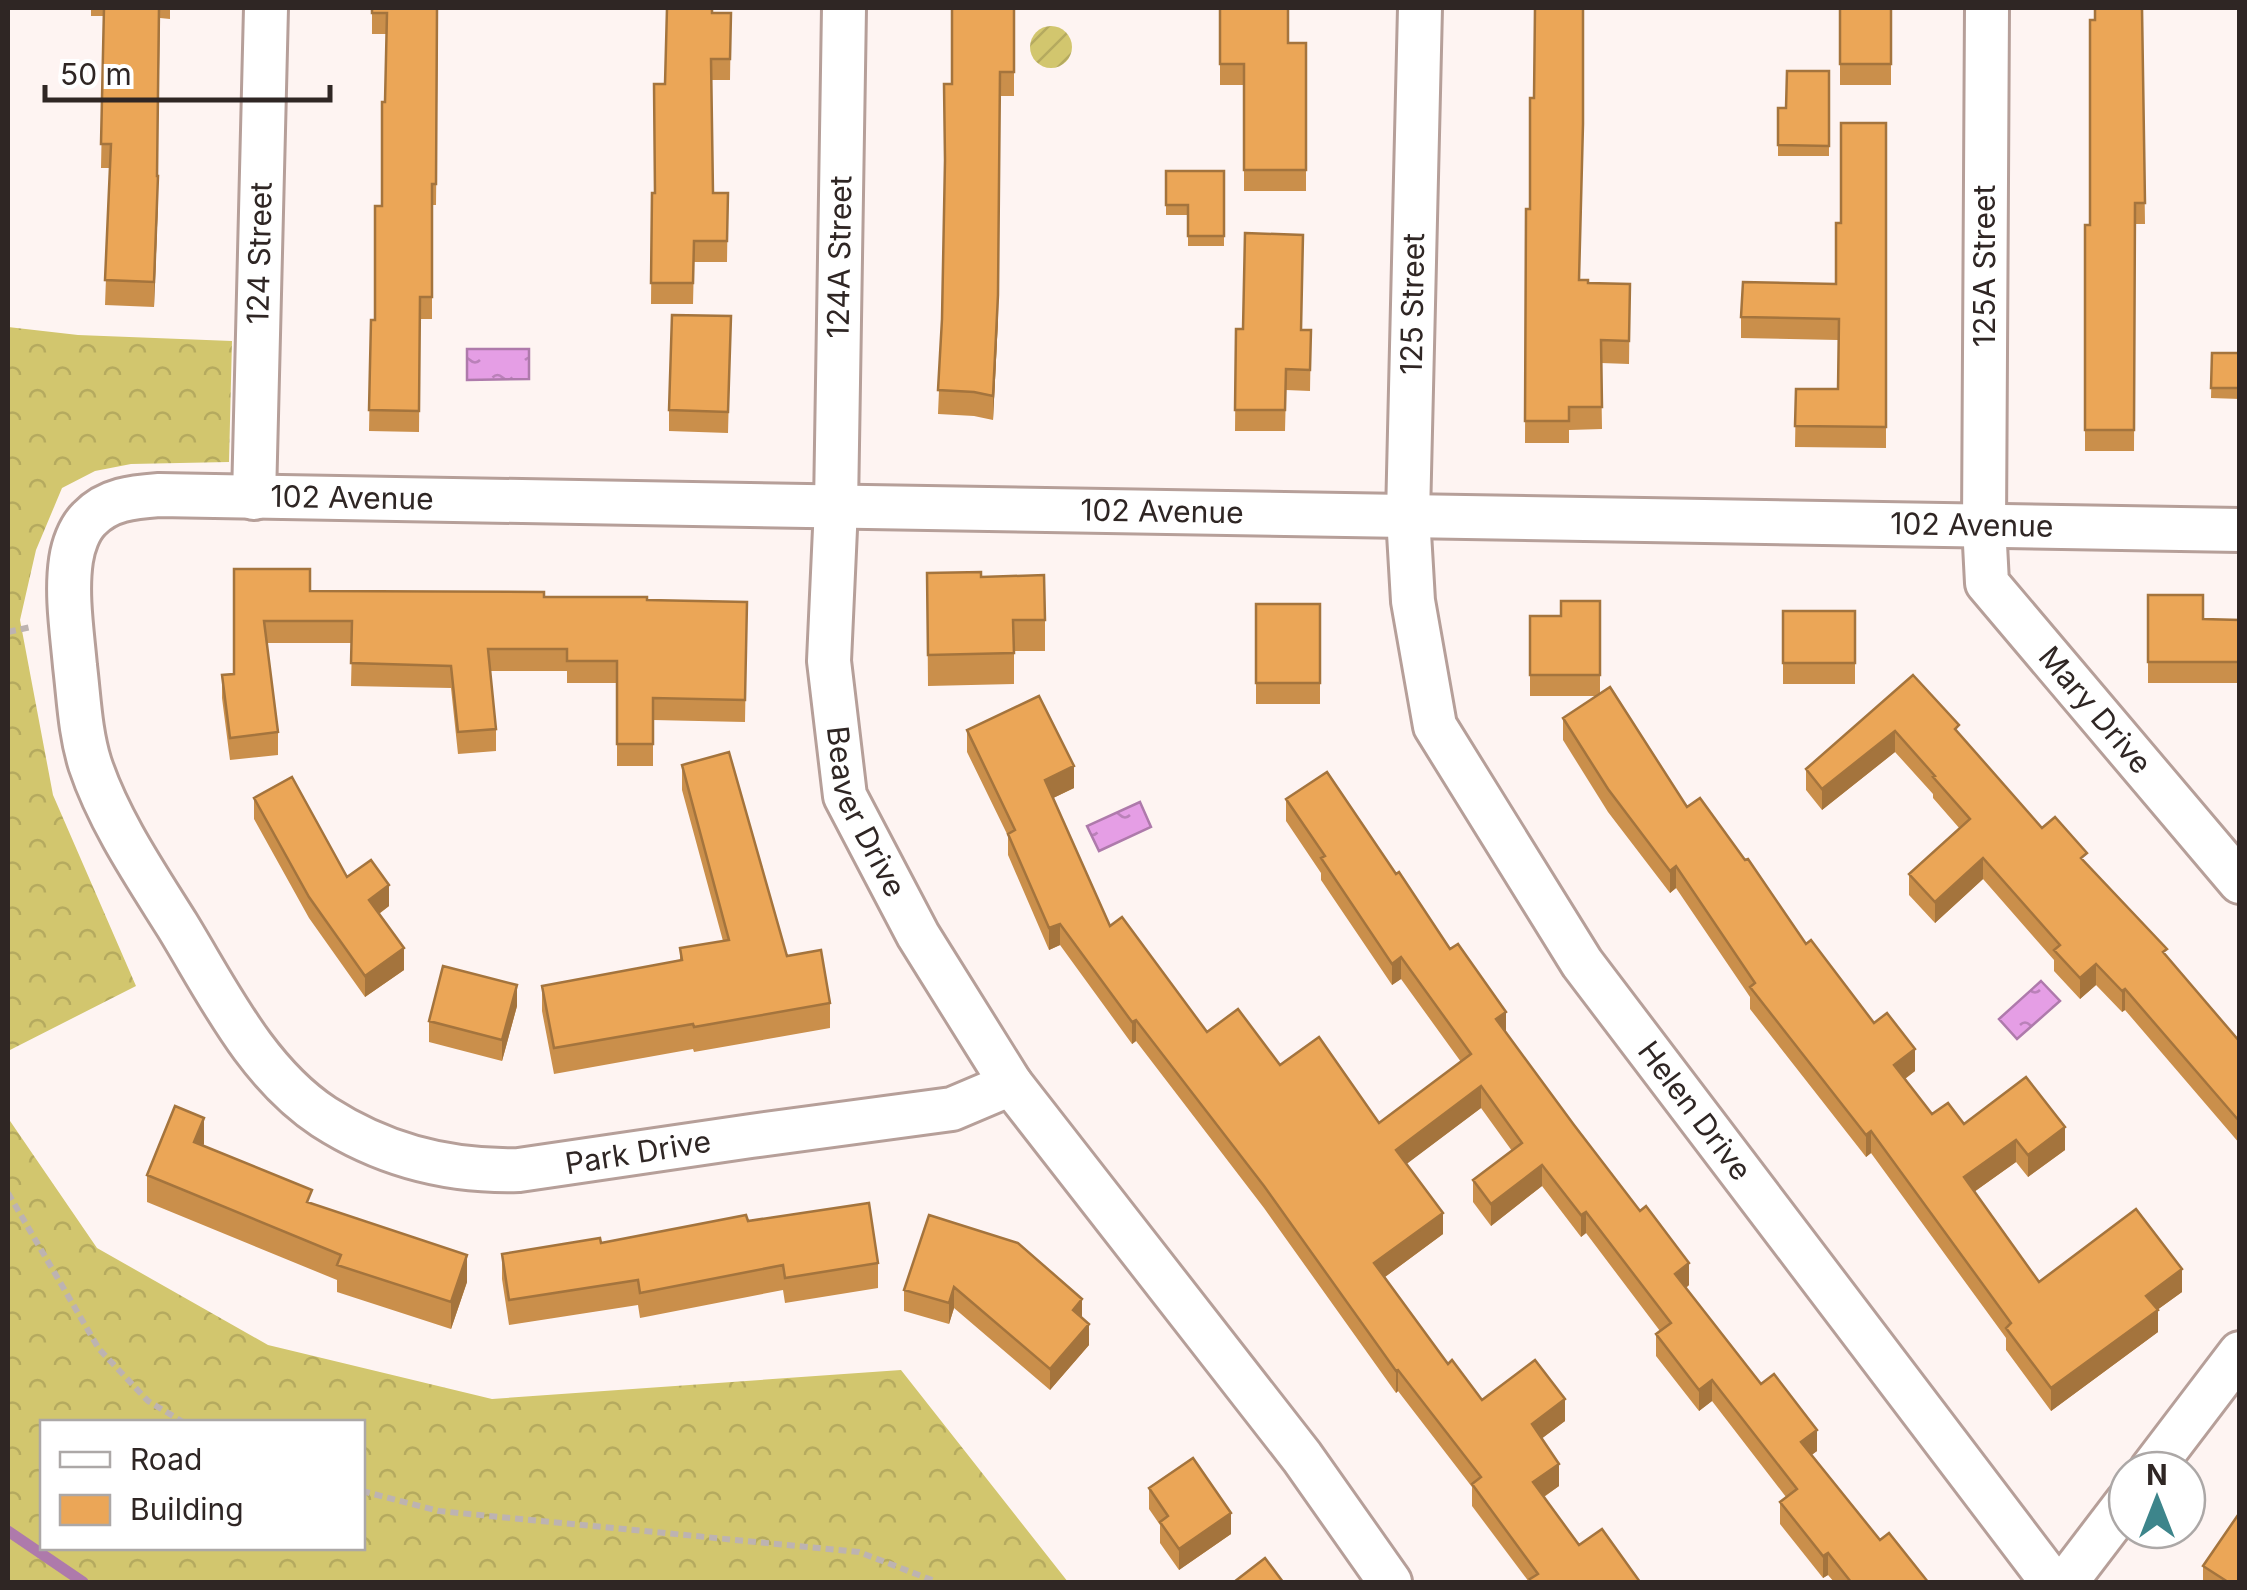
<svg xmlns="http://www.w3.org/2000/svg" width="2247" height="1590" font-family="Inter,sans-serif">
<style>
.forest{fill:url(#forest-crowns);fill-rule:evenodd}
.garden{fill:url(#garden-furrows)}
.water{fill:url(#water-ripples);stroke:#ae7aab;stroke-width:2.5}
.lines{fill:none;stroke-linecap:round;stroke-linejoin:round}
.stream{stroke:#ae7aab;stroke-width:11}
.street-casing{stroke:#b69f99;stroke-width:48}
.path{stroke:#bdb3b1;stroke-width:6;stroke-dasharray:8 5;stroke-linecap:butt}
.street{stroke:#fff;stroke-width:42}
.wall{fill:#ca8f4b}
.shaded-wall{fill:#a4743d}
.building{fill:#eba657;stroke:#a4743d;stroke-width:2.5}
.labels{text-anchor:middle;stroke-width:10;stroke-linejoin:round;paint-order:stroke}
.street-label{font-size:30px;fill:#2f2624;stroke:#fff}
</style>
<defs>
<pattern id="forest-crowns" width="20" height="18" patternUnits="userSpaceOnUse" patternTransform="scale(2.5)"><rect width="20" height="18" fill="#d2c66e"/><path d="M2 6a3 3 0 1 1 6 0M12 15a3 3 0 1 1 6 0" fill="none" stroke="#b5aa5f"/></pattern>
<pattern id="garden-furrows" width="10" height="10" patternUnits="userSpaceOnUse" patternTransform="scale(2.5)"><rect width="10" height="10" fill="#d2c66e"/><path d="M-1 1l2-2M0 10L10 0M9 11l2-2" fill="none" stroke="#b5aa5f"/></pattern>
<pattern id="water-ripples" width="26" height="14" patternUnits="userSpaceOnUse" patternTransform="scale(2.5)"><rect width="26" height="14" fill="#e59ee5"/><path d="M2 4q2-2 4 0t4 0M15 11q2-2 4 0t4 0" fill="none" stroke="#ba81b9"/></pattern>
</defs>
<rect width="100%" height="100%" fill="#fef4f2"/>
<path class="forest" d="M8 327 78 335 232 341 229 462 131 464 95 471 62 488 36 550 20 620 53 795 136 986 8 1051Z
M8 1118 97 1248 268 1345 492 1399 901 1370 1068 1582H8ZM42 1422H362V1548H42Z"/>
<path class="garden" d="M1030 47a21 21 0 1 1 42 0a21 21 0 1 1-42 0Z"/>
<path class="water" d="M467 349H529V379L467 380Z
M1140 802 1151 827 1099 851 1087 826Z
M2041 981 2060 1001 2017 1039 1999 1019Z"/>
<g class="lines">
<path class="stream" d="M8 1531 83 1582"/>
<defs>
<g id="street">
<path id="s1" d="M844 8 836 507 829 661 845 796 918 935 1011 1084"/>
<path id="s2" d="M1420 8 1408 516 1413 601 1435 726 1582 963 2052 1582"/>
<path id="s3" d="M1987 8 1984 525 1987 583 2240 882"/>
<path id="s4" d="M254 498 266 8"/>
<path d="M2151 1470 2240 1353"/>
<path id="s5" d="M1390 1582 1302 1457 1011 1084 952 1109 751 1136 519 1170C449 1172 383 1155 324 1117 256 1072 218 992 177 925 145 874 109 821 90 764 80 732 79 699 75 666 72 632 66 594 71 560 73 546 79 529 89 519 108 499 133 497 159 495L2240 530"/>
<path d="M2066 1582 2127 1502"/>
</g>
</defs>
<use href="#street" class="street-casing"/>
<path class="path" d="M8 632 31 627
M8 1193 99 1349 148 1401 183 1422
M362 1491 439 1511 859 1552 937 1582"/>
<use href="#street" class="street"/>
</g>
<path class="wall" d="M91 8H170V19L160 18 157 176 158 201 154 307 105 305 110 168H101L104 16H91Z
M372 8H438L436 205H432V319H420L419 432 369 431 371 320H375L382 206 387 34H372Z
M1014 8V96H1000L998 319 993 420 974 416 938 414 952 84Z
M1220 8 1288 43H1306V191H1244V85H1220Z
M1840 8H1891V85H1840Z
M2142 8 2145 224H2135L2134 451H2085V225H2090L2095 20Z
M713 13H731L730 80H711L713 193H728L727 262H694L693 304H651L652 193H655L665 84Z
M1829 71V156H1778V108H1786Z
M1886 123V448L1795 447 1796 389H1838V340L1741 338V317L1836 284 1841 223Z
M1166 171H1224V246H1188V215H1166Z
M1526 209 1579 280 1588 283 1630 284 1629 364 1601 363 1602 429 1569 430V443H1525Z
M731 316 728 433 669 431V410Z
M1236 329 1311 330 1310 391 1286 390 1285 431H1235Z
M2212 353H2240V399L2211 398Z
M234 569 310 591 747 602 745 722 653 720V766H617V683H567V671H490L496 729V751L458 754 451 688 351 686 352 643H267L278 732V755L230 760 222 698V675L234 674Z
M927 573 1045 620V651H1014V684L928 686Z
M2148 595 2203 619 2240 620V683H2148Z
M1600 601V694L1687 807 1915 1071 1905 1079 1932 1114 1964 1124 2065 1150 2028 1177 2016 1162 1974 1192 2039 1282 2182 1292 2157 1310 2158 1332 2051 1411 2006 1350V1338L1871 1153 1866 1157 1750 1009V997L1676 888 1670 893 1608 812 1563 740V718L1596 696H1530V616H1561Z
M1256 604H1320V704H1256Z
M1783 611H1855V684H1783Z
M1913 675 1959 734 2042 828 2087 865 2240 1042V1144L2125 1010 2122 1012 2096 985 2080 999 2054 971V960L1983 879 1935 923 1909 895V874L1960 829 1933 798V794L1895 752 1822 810 1806 790V769Z
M967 730 1074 788 1053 798 1110 926 1207 1032 1280 1065 1379 1123 1461 1062 1401 979 1392 985 1321 880V873L1286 821V799L1396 874 1506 1032 1689 1285 1686 1288 1761 1384 1817 1451 1811 1455 1880 1540 1928 1582H1834L1828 1575 1823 1578 1780 1524V1502L1786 1497 1712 1401 1699 1411 1656 1356V1334L1660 1331 1586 1233 1581 1237 1542 1186 1491 1226 1473 1202V1180L1512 1151 1481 1108 1406 1164 1443 1234 1385 1277 1448 1364 1482 1400 1565 1421 1542 1438 1559 1486 1544 1497 1579 1545 1640 1582H1529L1472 1506V1487L1398 1391 1396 1393 1264 1208 1136 1041 1132 1044 1060 945 1049 950 1008 855V836L967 752Z
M682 765 787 956 830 1003V1028L694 1052 693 1049 554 1074 542 1011V986L680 960V948L723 941 682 790Z
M254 798 347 877 389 906 379 914 404 970 365 997 309 918 254 819Z
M517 1006 502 1061 429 1042V1021Z
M204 1146 312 1204 467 1282 451 1329 337 1292V1280L147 1202V1175Z
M929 1215 1082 1318 1089 1345 1050 1390 954 1308 949 1324 904 1311V1290Z
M748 1221 878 1263V1288L785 1303 783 1290 640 1318 638 1305 509 1325 502 1279V1254L601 1243Z
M1149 1488 1231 1534 1179 1570 1160 1543V1525L1149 1509Z
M2203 1566 2240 1582H2203Z"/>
<path class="shaded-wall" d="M1000 96 998 319 993 420V396Z
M158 176V201L154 307V282Z
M1895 731V752L1822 810V789Z
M1074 766V788L1045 802V780Z
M1983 858V879L1935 923V902Z
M1676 866V888L1670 893V871Z
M389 885V906L369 921V900Z
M1060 924V945L1049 950V928Z
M404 948V970L365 997V976Z
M1401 957V979L1392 985V964Z
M2096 964V985L2080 999V978Z
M517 985V1006L502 1061V1040Z
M2125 989V1010L2122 1012V991Z
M1506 1012V1034L1496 1019Z
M1136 1020V1041L1132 1044V1022Z
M1915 1049V1071L1894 1087V1065Z
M1481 1086V1108L1396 1172V1150Z
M204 1118V1144L194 1169V1142Z
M2065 1127V1150L2028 1177V1155Z
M1871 1131V1153L1866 1157V1135Z
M2016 1140V1162L1964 1199V1177Z
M1542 1165V1186L1491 1226V1204Z
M1586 1212V1233L1581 1237V1215Z
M1443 1213V1234L1374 1285V1263Z
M467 1255V1282L451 1329V1302Z
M1689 1263V1285L1675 1296V1274Z
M2182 1269V1292L2146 1318V1296Z
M954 1287V1308L949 1324V1303Z
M1082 1299V1320L1073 1310Z
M2158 1310V1332L2051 1411V1388Z
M1089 1324V1345L1050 1390V1369Z
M1398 1370V1391L1396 1393V1371Z
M1712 1380V1401L1699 1411V1390Z
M1565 1399V1421L1532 1446V1424Z
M1817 1430V1451L1801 1463V1442Z
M1559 1464V1486L1533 1504V1482Z
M1231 1513V1534L1179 1570V1549Z
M1828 1553V1575L1823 1578V1556Z"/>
<path class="building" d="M104 8H159L157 176H158L154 282 105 280 111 144H101Z
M372 8H437L436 184H432V297H420L419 411 369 410 371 320H375V206H382V102H385L387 13H372Z
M667 8H712V13H731L730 59H711L713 193H728L727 241H694L693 283H651L652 193H655L654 84H665Z
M952 8H1014V72H1000L998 295 993 396 974 392 938 390 942 319 945 160 944 84H952Z
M1220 8H1288V43H1306V170H1244V64H1220Z
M1535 8H1583V124L1579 280H1588V283L1630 284 1629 341 1601 340 1602 407H1569V421H1525L1526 209H1530V98H1534Z
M1840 8H1891V64H1840Z
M2095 8H2142L2145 203H2135L2134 430H2085V225H2090V20H2095Z
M1787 71H1829V146L1778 145V108H1786Z
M1841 123H1886V427L1795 426 1796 389H1838L1839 319 1741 317 1743 282 1836 284V223H1841Z
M1166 171H1224V236H1188V205H1166Z
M1245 233 1303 235 1301 330H1311L1310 370 1286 369 1285 410H1235L1236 329H1243Z
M672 315 731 316 728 412 669 410Z
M2212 353H2240V388H2211Z
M234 569H310V591L544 592V597H647V600L747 602 745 700 653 698V744H617V661H567V649H488L496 729 458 732 451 666 351 663 352 621H264L278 732 230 738 222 675 234 674Z
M981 572V577L1044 575 1045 620H1013L1014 653 928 655 927 573Z
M2148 595H2203V619L2240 620V662H2148Z
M1561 601H1600V675H1530V616H1561Z
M1256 604H1320V683H1256Z
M1783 611H1855V663H1783Z
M1913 675 1959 725 1955 729 2042 828 2055 817 2087 853 2081 858 2167 949 2163 952 2240 1042V1122L2125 989 2122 991 2096 964 2080 978 2054 950 2060 945 1983 858 1935 902 1909 874 1970 819 1933 777 1935 776 1895 731 1822 789 1806 769Z
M1610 687 1687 807 1700 798 1745 860 1748 859 1806 944 1811 940 1874 1023 1887 1013 1915 1049 1894 1065 1932 1114 1948 1103 1964 1124 2026 1077 2065 1127 2028 1155 2016 1140 1964 1177 2039 1282 2136 1209 2182 1269 2146 1296 2158 1310 2051 1388 2006 1328 2011 1323 1871 1131 1866 1135 1750 987 1755 983 1676 866 1670 871 1608 789 1563 718Z
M1039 696 1074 766 1045 780 1110 926 1122 917 1207 1032 1238 1009 1280 1065 1319 1037 1379 1123 1471 1054 1401 957 1392 964 1321 858 1325 856 1286 799 1327 772 1396 874 1399 872 1450 949 1458 944 1506 1012 1496 1019 1574 1125 1640 1211 1646 1206 1689 1263 1675 1274 1761 1384 1774 1374 1817 1430 1801 1442 1880 1540 1889 1533 1928 1582H1851L1828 1553 1823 1556 1780 1502 1797 1489 1712 1380 1699 1390 1656 1334 1671 1323 1586 1212 1581 1215 1542 1165 1491 1204 1473 1180 1522 1143 1481 1086 1396 1150 1443 1213 1374 1263 1448 1364 1452 1360 1482 1400 1535 1360 1565 1399 1532 1424 1559 1464 1533 1482 1579 1545 1602 1529 1640 1582H1533L1530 1579 1538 1574 1472 1484 1481 1477 1398 1370 1396 1371 1264 1186 1136 1020 1132 1022 1060 924 1049 928 1008 834 1015 830 967 730Z
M729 752 787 956 821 950 830 1003 694 1027 693 1024 554 1048 542 986 682 960 680 948 729 940 682 765Z
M292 777 347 877 371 860 389 885 369 900 404 948 365 976 309 897 254 798Z
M443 966 517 985 502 1040 429 1021Z
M175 1106 204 1118 194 1142 312 1190 307 1202 467 1255 451 1302 337 1265 341 1255 147 1175Z
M869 1203 878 1263 785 1278 783 1265 640 1293 638 1280 509 1300 502 1254 600 1238 601 1243 746 1215 748 1221Z
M929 1215 1018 1243 1082 1299 1073 1310 1089 1324 1050 1369 954 1287 949 1303 904 1290Z
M1193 1458 1231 1513 1179 1549 1160 1522 1168 1516 1149 1488Z
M2240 1512V1582H2228L2203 1566Z
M1265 1558 1283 1582H1234Z"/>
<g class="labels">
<g class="street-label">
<text dy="10" stroke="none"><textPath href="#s4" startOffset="245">124 Street</textPath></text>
<text transform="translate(840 257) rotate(-89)" y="10">124A Street</text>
<text transform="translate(1985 266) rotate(-90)" y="10">125A Street</text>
<text transform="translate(1413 304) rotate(-89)" y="10">125 Street</text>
<text dy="10" stroke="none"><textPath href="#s5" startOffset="2280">102 Avenue</textPath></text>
<text dy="10" stroke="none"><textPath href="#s5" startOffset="3090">102 Avenue</textPath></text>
<text dy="10" stroke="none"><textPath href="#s5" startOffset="3900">102 Avenue</textPath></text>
<text dy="10" stroke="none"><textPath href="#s3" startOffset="742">Mary Drive</textPath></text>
<text dy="10" stroke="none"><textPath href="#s1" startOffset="810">Beaver Drive</textPath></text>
<text dy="10" stroke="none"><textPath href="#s2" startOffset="1185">Helen Drive</textPath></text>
<text transform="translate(638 1153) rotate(-9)" y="10">Park Drive</text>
</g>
</g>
<rect width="2247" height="1590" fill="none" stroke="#2f2624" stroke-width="20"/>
<rect x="40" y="1420" width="325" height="130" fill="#ffffff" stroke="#aca8a7" stroke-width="2.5"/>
<rect x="60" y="1452" width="50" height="15" fill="#ffffff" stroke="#aca8a7" stroke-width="2.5"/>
<text x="130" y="1470" font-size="30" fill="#2f2624">Road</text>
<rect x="60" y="1495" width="50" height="30" fill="#eba657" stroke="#aca8a7" stroke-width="2.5"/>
<text x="130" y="1520" font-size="30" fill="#2f2624">Building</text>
<g transform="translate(2157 1500)"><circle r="48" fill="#ffffff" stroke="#aca8a7" stroke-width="2.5"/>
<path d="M0-8L18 38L0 25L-18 38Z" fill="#3d858b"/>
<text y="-15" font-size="28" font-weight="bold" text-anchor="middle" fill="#2f2624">N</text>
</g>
<path d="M45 85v15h285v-15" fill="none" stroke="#2f2624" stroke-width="5"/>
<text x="60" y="85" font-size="30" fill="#2f2624" stroke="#ffffff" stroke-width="8" paint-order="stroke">50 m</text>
</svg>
